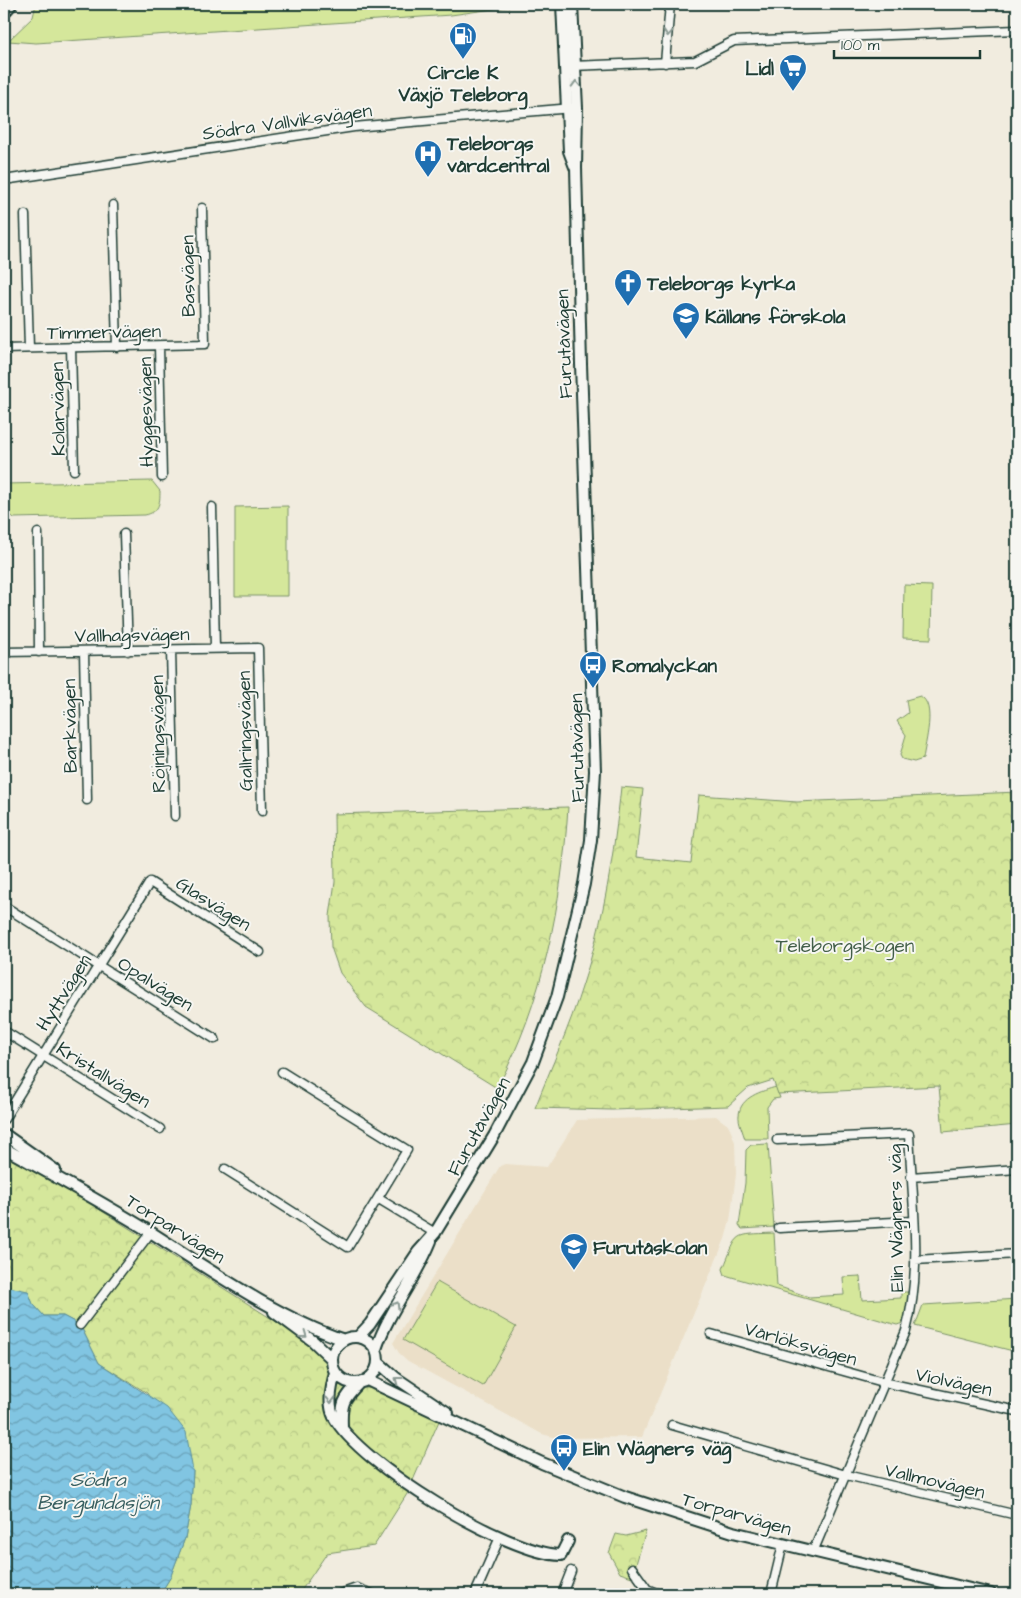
<svg xmlns="http://www.w3.org/2000/svg" width="1021" height="1598" font-family="'Architects Daughter',sans-serif">
<style>
.built{fill:#ebdfc8}
.green{fill:#d5e79b;stroke:#7a9268}
.forest{fill:url(#forest-crowns);stroke:#7a9268}
.water{fill:url(#water-waves);stroke:#5a8f9c}
.lines{fill:none;stroke-linecap:round;stroke-linejoin:round}
.minor-casing{stroke:#1f3d34;stroke-width:11}
.tertiary-casing{stroke:#1f3d34;stroke-width:14}
.secondary-casing{stroke:#1f3d34;stroke-width:15}
.minor{stroke:#f6f6f2;stroke-width:8}
.tertiary{stroke:#f6f6f2;stroke-width:10}
.secondary{stroke:#f6f6f2;stroke-width:11}
.oneway{stroke:#8a9a93}
.labels{text-anchor:middle;stroke-width:4;stroke-linejoin:round;paint-order:stroke}
.poi-label{font-size:19px;font-weight:bold;fill:#1f3d34;stroke:#f6f6f2;text-anchor:start}
.street-label{font-size:19px;fill:#1f3d34;stroke:#f6f6f2}
.park-label{font-size:19px;fill:#435f49;stroke:#f6f6f2}
.water-label{font-size:20px;font-style:italic;fill:#385f60;stroke:#f6f6f2}
</style>
<defs>
<pattern id="forest-crowns" width="20" height="18" patternUnits="userSpaceOnUse" patternTransform="scale(1.25)"><rect width="20" height="18" fill="#d5e79b"/><path d="M2 6a3 3 0 1 1 6 0M12 15a3 3 0 1 1 6 0" fill="none" stroke="#b6c786"/></pattern>
<pattern id="water-waves" width="16" height="10" patternUnits="userSpaceOnUse" patternTransform="scale(1.25)"><rect width="16" height="10" fill="#81c5e2"/><path d="M0 5q4-4 8 0t8 0" fill="none" stroke="#69a1b8"/></pattern>
</defs>
<rect width="100%" height="100%" fill="#f1ecdf"/>
<filter id="ink" filterUnits="userSpaceOnUse"><feTurbulence type="fractalNoise" baseFrequency=".02" numOctaves="2"/><feDisplacementMap in="SourceGraphic" scale="10" xChannelSelector="R" yChannelSelector="G"/><feConvolveMatrix kernelMatrix="1 2 1 2 8 2 1 2 1" color-interpolation-filters="sRGB"/></filter>
<g filter="url(#ink)">
<path class="built" d="M716 1116 729 1126 735 1142 736 1174 730 1221 725 1239 642 1437 557 1438 542 1434 408 1361 399 1353 393 1343 500 1166 505 1164 547 1167 577 1120Z
M617 1585 638 1594H640H613Z"/>
<path class="green" d="M36 4H528L451 15 36 43 8 41 33 17Z
M152 481 160 491C160 504 159 512 145 515L14 518 4 509V484Z
M288 506V596H235V507Z
M904 585 932 586 931 639 903 638Z
M920 696C937 704 925 743 923 759L914 762 902 759 900 755 906 735 897 721 908 713 906 700Z
M776 1087 780 1098 773 1099 767 1107 768 1139H745C743 1132 738 1121 739 1115 740 1097 762 1091 776 1087Z
M768 1144 774 1227 742 1229 739 1225 745 1183 746 1150 751 1145Z
M774 1233 777 1286 809 1297 844 1295 843 1277 860 1276 862 1300 901 1298V1292H908L910 1298 903 1323 897 1325 725 1275 723 1269C739 1231 733 1235 774 1233Z
M437 1282 516 1327 483 1386 403 1340Z
M1017 1299V1352L915 1326 923 1305Z"/>
<path class="forest" d="M621 787 643 789 636 857 691 863 699 795 797 802 1017 792V1125L943 1132 939 1086 778 1094 773 1080 748 1088 728 1106 612 1110 535 1108C551 1067 570 1026 583 984 604 920 614 854 621 787Z
M568 807C562 903 543 1003 497 1088L366 1007 340 973 331 947 330 916 335 882 334 814Z
M4 1153 72 1192 286 1328 318 1351 324 1358 337 1381 345 1386 378 1389 439 1421 407 1494 374 1546 327 1553 299 1594H160L170 1578 185 1538 191 1505 193 1471 147 1393 99 1363 80 1325 63 1316H44L33 1304 28 1292 4 1286Z
M646 1531 632 1577 620 1573 609 1553 616 1534 626 1536Z"/>
<path class="water" d="M4 1286 28 1291 33 1304 44 1316H63L80 1325 99 1363 167 1408 186 1432 193 1471 191 1505 185 1538 170 1578 160 1594H4Z"/>
<g class="lines">
<defs>
<path id="minor" d="M665 63 670 4
M572 66 695 61 734 41 1017 30
M4 180 354 127 572 108
M113 205 117 347
M25 215 29 348
M159 346 162 477
M71 347 74 470
M4 349 205 344 202 208
M212 507 215 648
M38 533 39 652
M124 534 128 651
M171 650 175 816
M84 651 87 800
M4 652 258 648 262 811
M4 906 215 1039
M4 1031 160 1129
M4 1119 150 882 260 952
M777 1140 909 1134C912 1199 923 1267 906 1331L813 1552
M225 1169 348 1247 407 1150 282 1072
M911 1177 1017 1169
M379 1199 435 1233
M779 1228 913 1221
M915 1260 1017 1254
M80 1325 151 1232
M711 1334 883 1382 1017 1411
M672 1425 846 1475 1017 1515
M632 1568 647 1589 659 1594
M340 1594 357 1588 372 1594
M475 1594 500 1537
M562 1594 571 1571
M771 1594 783 1544"/>
<path id="tertiary" d="M562 4 569 151 575 167
M4 1134 55 1170
M4 1148C54 1176 104 1203 152 1233 210 1270 279 1318 344 1340
M274 1312 313 1341 332 1359
M332 1360a23 23 0 1 1 46 0a23 23 0 1 1-46 0Z
M358 1337 370 1324 418 1252 435 1233 494 1136 515 1096 533 1062 557 997 584 884 591 840 595 771 581 364 576 168 577 108 572 4
M376 1349C389 1310 416 1279 431 1241
M378 1362 396 1378 448 1413
M335 1372C332 1386 327 1403 334 1417 360 1465 507 1554 561 1555L568 1541
M367 1380 542 1463 625 1497 733 1532 991 1594
M342 1426C341 1404 343 1399 359 1383"/>
<path id="secondary" d="M4 12 11 4"/>
</defs>
<use href="#minor" class="minor-casing"/>
<use href="#tertiary" class="tertiary-casing"/>
<use href="#secondary" class="secondary-casing"/>
<use href="#minor" class="minor"/>
<use href="#tertiary" class="tertiary"/>
<use href="#secondary" class="secondary"/>
</g>
<defs><path id="oneway-chevron" d="M-2-3.5L2.5 0L-2 3.5" fill="none" stroke-width="1.6" stroke-linecap="round" stroke-linejoin="round" transform="scale(1.25)"/></defs>
<g class="oneway">
<use href="#oneway-chevron" transform="translate(668 33) rotate(95)"/>
<use href="#oneway-chevron" transform="translate(576 84) rotate(-92)"/>
<use href="#oneway-chevron" transform="translate(396 1305) rotate(-59)"/>
<use href="#oneway-chevron" transform="translate(304 1335) rotate(36)"/>
<use href="#oneway-chevron" transform="translate(398 1380) rotate(-143)"/>
<use href="#oneway-chevron" transform="translate(331 1400) rotate(89)"/>
</g>
</g>
<defs>
<symbol id="fuel-pin" viewBox="-11 -11 22 30"><path d="M0 17L-7.5 6A9.5 9.5 0 1 1 7.5 6Z" fill="#1f6fb2" stroke="#f6f6f2"/><path d="M-5.5-6h7V0h2V4h1.3V-2.5L3-4.5l.8-.8L6-3V5H2.5V1h-1V6h-7ZM-4.2-4.7v3.2H.2V-4.7Z" fill="#fff"/></symbol>
<symbol id="supermarket-pin" viewBox="-11 -11 22 30"><path d="M0 17L-7.5 6A9.5 9.5 0 1 1 7.5 6Z" fill="#1f6fb2" stroke="#f6f6f2"/><path d="M-6-5.5h2.5l.6 2H6L4.5 2H-2.5L-4.4-4H-6ZM-1.5 3.2a1.3 1.3 0 1 0 .1 0ZM3 3.2a1.3 1.3 0 1 0 .1 0Z" fill="#fff"/></symbol>
<symbol id="hospital-pin" viewBox="-11 -11 22 30"><path d="M0 17L-7.5 6A9.5 9.5 0 1 1 7.5 6Z" fill="#1f6fb2" stroke="#f6f6f2"/><path d="M-5-5h3v3.5h4V-5h3V5h-3V1.5h-4V5h-3Z" fill="#fff"/></symbol>
<symbol id="church-pin" viewBox="-11 -11 22 30"><path d="M0 17L-7.5 6A9.5 9.5 0 1 1 7.5 6Z" fill="#1f6fb2" stroke="#f6f6f2"/><path d="M-1.2-6h2.4v3.5h3.3v2.4h-3.3V6h-2.4V-.1h-3.3v-2.4h3.3Z" fill="#fff"/></symbol>
<symbol id="school-pin" viewBox="-11 -11 22 30"><path d="M0 17L-7.5 6A9.5 9.5 0 1 1 7.5 6Z" fill="#1f6fb2" stroke="#f6f6f2"/><path d="M0-5L7-2L0 1L-7-2ZM-4 1L0 2.5L4 1V4Q0 6-4 4Z" fill="#fff"/></symbol>
<symbol id="bus-pin" viewBox="-11 -11 22 30"><path d="M0 17L-7.5 6A9.5 9.5 0 1 1 7.5 6Z" fill="#1f6fb2" stroke="#f6f6f2"/><path d="M-5-6H5V4H4V6H2V4H-2V6H-4V4H-5ZM-3.5-4V0h7V-4ZM-3.5 1.2v1.5H-2V1.2ZM2 1.2v1.5H3.5V1.2Z" fill="#fff"/></symbol>
</defs>
<g fill-rule="evenodd">
<use href="#fuel-pin" x="447" y="20" width="32" height="43"/>
<use href="#supermarket-pin" x="777" y="52" width="32" height="43"/>
<use href="#hospital-pin" x="412" y="138" width="32" height="43"/>
<use href="#church-pin" x="612" y="267" width="32" height="43"/>
<use href="#school-pin" x="670" y="300" width="32" height="43"/>
<use href="#bus-pin" x="577" y="649" width="32" height="43"/>
<use href="#school-pin" x="558" y="1231" width="32" height="43"/>
<use href="#bus-pin" x="548" y="1432" width="32" height="43"/>
</g>
<g class="labels">
<g class="poi-label">
<text x="774" y="75" text-anchor="end">Lidl</text>
<text x="463" y="79" text-anchor="middle">Circle K<tspan x="463" dy="22">Växjö Teleborg</tspan></text>
<text x="447" y="150">Teleborgs<tspan x="447" dy="22">vårdcentral</tspan></text>
<text x="647" y="290">Teleborgs kyrka</text>
<text x="705" y="323">Källans förskola</text>
<text x="612" y="672">Romalyckan</text>
<text x="593" y="1254">Furutåskolan</text>
<text x="583" y="1455">Elin Wägners väg</text>
</g>
<g class="street-label">
<text transform="translate(287 121) rotate(-8)" y="7">Södra Vallviksvägen</text>
<text transform="translate(187 276) rotate(-91)" y="7">Basvägen</text>
<text transform="translate(104 331) rotate(-1)" y="7">Timmervägen</text>
<text transform="translate(563 344) rotate(-92)" y="7">Furutåvägen</text>
<text transform="translate(57 409) rotate(-91)" y="7">Kolarvägen</text>
<text transform="translate(145 412) rotate(-91)" y="7">Hyggesvägen</text>
<text transform="translate(132 634) rotate(-1)" y="7">Vallhagsvägen</text>
<text transform="translate(69 726) rotate(-91)" y="7">Barkvägen</text>
<text transform="translate(244 731) rotate(-91)" y="7">Gallringsvägen</text>
<text transform="translate(157 734) rotate(-91)" y="7">Röjningsvägen</text>
<text transform="translate(576 748) rotate(-91)" y="7">Furutåvägen</text>
<text transform="translate(214 903) rotate(32)" y="7">Glasvägen</text>
<text transform="translate(156 983) rotate(32)" y="7">Opalvägen</text>
<text transform="translate(63 992) rotate(-58)" y="7">Hyttvägen</text>
<text transform="translate(104 1074) rotate(32)" y="7">Kristallvägen</text>
<text transform="translate(478 1126) rotate(-61)" y="7">Furutåvägen</text>
<text transform="translate(895 1218) rotate(-91)" y="7">Elin Wägners väg</text>
<text transform="translate(176 1228) rotate(32)" y="7">Torparvägen</text>
<text transform="translate(801 1343) rotate(16)" y="7">Vårlöksvägen</text>
<text transform="translate(954 1381) rotate(12)" y="7">Violvägen</text>
<text transform="translate(935 1480) rotate(13)" y="7">Vallmovägen</text>
<text transform="translate(737 1513) rotate(16)" y="7">Torparvägen</text>
</g>
<g class="park-label">
<text x="845" y="952">Teleborgskogen</text>
</g>
<g class="water-label">
<text x="98" y="1486">Södra<tspan x="98" dy="23">Bergundasjön</tspan></text>
</g>
</g>
<rect width="1021" height="1598" fill="none" stroke="#f6f6f2" stroke-width="20"/>
<rect x="10" y="10" width="1001" height="1578" fill="none" stroke="#1f3d34" stroke-width="2" filter="url(#ink)"/>
<path d="M834 50v8h146v-8" fill="none" stroke="#1f3d34" stroke-width="2.5"/>
<text x="841" y="50" font-size="15" fill="#1f3d34" stroke="#f6f6f2" stroke-width="4" paint-order="stroke">100 m</text>
</svg>
